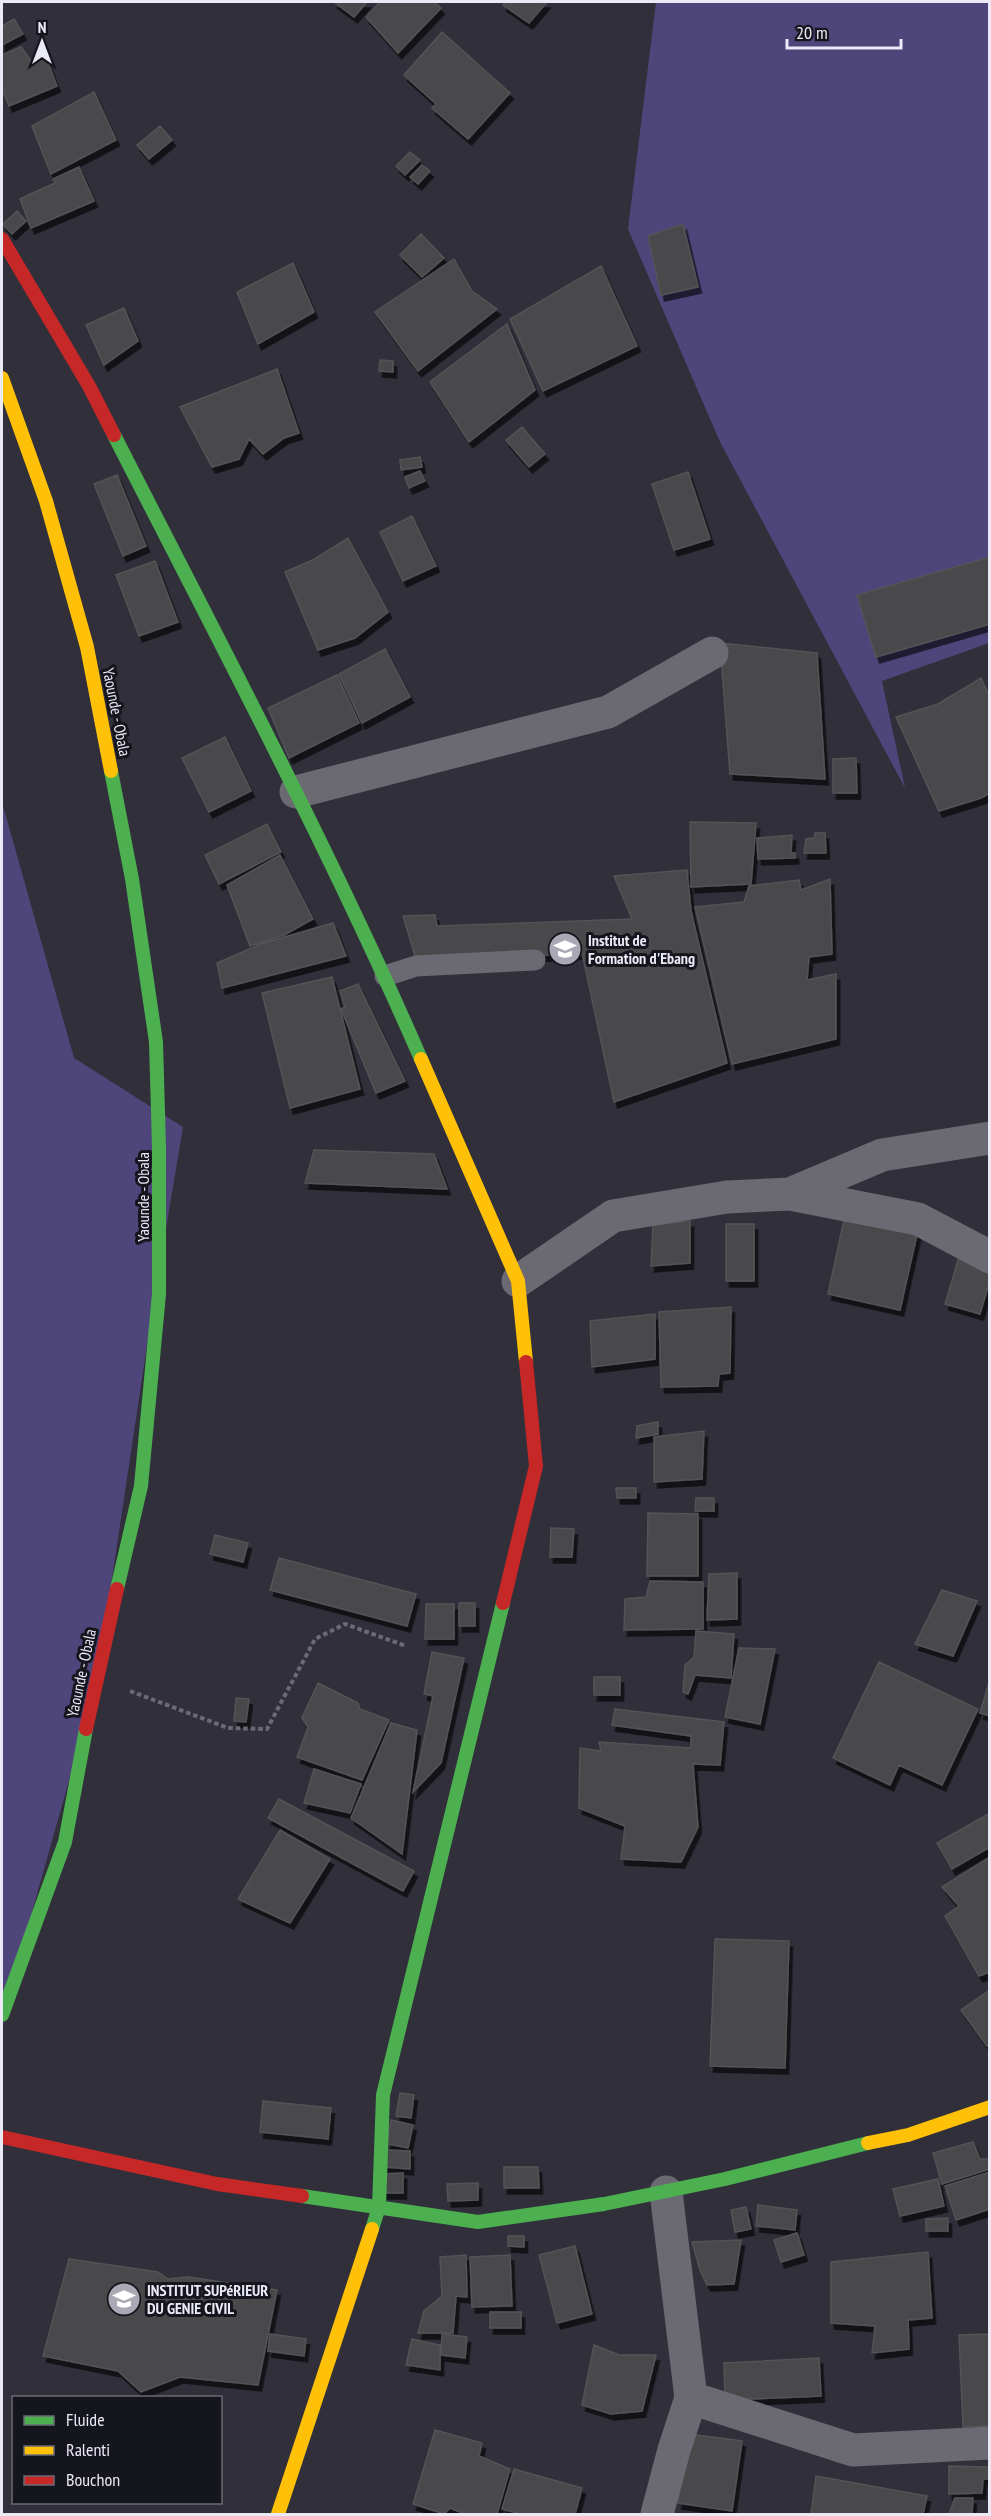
<svg xmlns="http://www.w3.org/2000/svg" width="991" height="2516" font-family="'PT Sans Narrow',sans-serif">
<style>
.forest{fill:#4e467b}
.building{fill:#48494c;stroke:#515456;stroke-width:1.5;filter:url(#shadow)}
.lines{fill:none;stroke-linecap:round;stroke-linejoin:round}
.path{stroke:#6c6b74;stroke-width:4;stroke-dasharray:4.5 3;stroke-linecap:butt}
.lane{stroke:#6b6a73;stroke-width:21}
.street{stroke:#6b6a73;stroke-width:33}
.fast{stroke:#4caf50;stroke-width:14}
.slow{stroke:#ffc107;stroke-width:14}
.jam{stroke:#c62828;stroke-width:14}
.labels{text-anchor:middle;stroke-width:6;stroke-linejoin:round;paint-order:stroke}
.street-label{font-size:16px;fill:#eae9f6;stroke:#15151d}
.poi-label{font-size:16px;font-weight:bold;fill:#eae9f6;stroke:#15151d;text-anchor:start}
</style>
<defs>
<filter id="shadow"><feDropShadow dx="3.5" dy="6" stdDeviation="0" flood-color="#0009"/></filter>
</defs>
<rect width="100%" height="100%" fill="#302f3a"/>
<path class="forest" d="M656 2H989V643L882 681 905 788 720 442 628 229Z
M2 802 74 1058 183 1127 152 1312 96 1685 2 2018Z"/>
<path class="building" d="M334 2H367L354 17Z
M380 2H434L441 8 398 53 366 17Z
M505 2H547L529 23 503 5Z
M14 19 23 34 2 45V26Z
M442 32 510 93 468 139 432 108 436 104 404 75Z
M21 47 31 61 45 55 57 86 9 106 2 89V55Z
M94 92 116 140 51 174 32 126Z
M160 126 172 140 149 159 137 145Z
M410 152 420 160 405 175 396 166Z
M422 165 430 171 418 184 410 177Z
M79 167 94 201 31 228 20 199 55 183 53 179Z
M17 211 26 221 12 234 3 224Z
M683 224 698 287 661 295 648 236Z
M421 234 444 258 422 277 400 255Z
M454 259 472 291 497 309 418 371 375 312Z
M293 263 314 312 258 344 237 292Z
M601 266 637 346 543 391 510 319Z
M124 308 138 341 104 365 86 325Z
M507 324 535 390 469 442 430 382Z
M380 360 393 361V372L379 371Z
M277 369 299 433 284 438 263 454 249 439 239 459 212 467 180 407Z
M522 427 545 454 529 467 506 440Z
M420 457 422 467 401 470 400 460Z
M420 471 425 481 409 488 405 477Z
M688 472 710 539 674 550 652 484Z
M117 475 146 546 123 556 94 484Z
M412 516 436 566 403 581 380 532Z
M348 538 388 612 355 638 318 650 285 572 313 560Z
M990 557V624L876 657 857 595Z
M155 561 178 622 139 636 116 575Z
M720 643 817 653 825 779 730 774Z
M385 649 410 697 362 723 339 674Z
M337 675 359 723 289 758 268 708Z
M981 678 990 697V793L981 798 939 811 896 717 938 704Z
M225 737 251 791 209 812 182 758Z
M856 758 857 793H833V759Z
M690 822 756 823 751 884 691 887Z
M267 824 281 852 219 884 205 855Z
M815 833H825L826 853H804L806 839 814 838Z
M792 835 791 853H795V858L758 859 757 838Z
M280 855 313 919 284 935 250 946 227 885Z
M687 870 691 911 727 1063 614 1102 582 953 417 963 403 916 435 915 437 926 632 919 614 876Z
M830 879 832 954 809 957 807 980 836 974V1039L732 1064 695 907 744 902 749 886 799 880 801 890Z
M333 923 346 956 222 988 217 963 261 944Z
M332 977 360 1089 290 1108 262 993Z
M358 984 405 1081 376 1093 341 1009 345 1007 340 991Z
M314 1150 434 1154 447 1189 305 1183Z
M847 1206 920 1221 900 1310 828 1294Z
M690 1221V1263L651 1266 653 1225Z
M726 1224H754V1281H726Z
M959 1257 990 1265V1280L980 1314 945 1304Z
M731 1307 730 1373 719 1374 718 1386 661 1387 659 1312Z
M655 1314V1359L592 1367 590 1321Z
M658 1422V1434L636 1438 637 1426Z
M704 1431 702 1479 654 1482V1437Z
M616 1488H636V1498H617Z
M696 1498H714V1511H695Z
M648 1513 698 1514V1576H647Z
M551 1528 574 1529 572 1557H550Z
M215 1535 248 1543 243 1562 210 1554Z
M279 1558 416 1594 407 1626 270 1590Z
M737 1573V1619L707 1620 709 1574Z
M650 1581 703 1582V1629L624 1630 625 1599 646 1597Z
M942 1590 977 1601 953 1656 915 1644Z
M459 1603H475V1626H459Z
M426 1604H454V1639H425Z
M696 1631 734 1634 731 1678 695 1675 688 1694 683 1692 685 1665 694 1657Z
M739 1648 775 1649 760 1724 725 1717Z
M432 1652 464 1658 441 1763 413 1792 433 1696 424 1694Z
M879 1662 978 1709 942 1785 899 1765 890 1785 833 1758Z
M594 1677H620V1695H594Z
M990 1679V1716L980 1713Z
M318 1683 358 1703 360 1709 389 1720 362 1780 297 1757 308 1727 302 1718Z
M236 1698 249 1699 246 1722 234 1721Z
M615 1709 724 1722 720 1765 693 1764 698 1827 681 1862 621 1859 625 1826 579 1808 580 1748 601 1751 599 1742 691 1748V1736L612 1725Z
M391 1723 417 1730 402 1854 351 1818Z
M314 1769 361 1784 350 1813 304 1803Z
M279 1799 414 1871 403 1891 268 1818Z
M990 1813V1847L952 1869 937 1843Z
M280 1830 330 1859 290 1923 238 1899Z
M990 1857V1972L979 1976 945 1916 959 1906 942 1887Z
M715 1939 789 1941 785 2068 710 2066Z
M990 1990V2044L987 2046 961 2010Z
M400 2093 414 2095 411 2118 396 2116Z
M263 2101 331 2108 328 2139 260 2132Z
M391 2120 413 2125 408 2148 387 2144Z
M973 2142 980 2159H990V2169L942 2184 933 2153Z
M385 2150 410 2151V2169L384 2167Z
M504 2167H538L539 2188H504Z
M990 2172V2209L956 2220 945 2186Z
M403 2173V2193H383V2174Z
M938 2179 944 2206 900 2216 893 2189Z
M478 2183V2200L448 2201 447 2184Z
M758 2205 797 2210 795 2230 756 2226Z
M746 2207 751 2229 735 2232 731 2210Z
M948 2218V2231H926V2219Z
M797 2233 804 2255 781 2262 774 2240Z
M508 2236H524V2247L508 2246Z
M741 2240 734 2284 707 2285 700 2270 692 2242Z
M575 2246 592 2314 557 2323 539 2255Z
M928 2252 932 2318 908 2320 909 2349 872 2353 875 2326 831 2323V2262Z
M466 2255 467 2297 456 2296 453 2333H418L424 2311 442 2296 440 2257Z
M510 2255 512 2306 472 2307 470 2257Z
M69 2259 158 2272 168 2279 188 2277 277 2290 258 2385 180 2377 141 2392 118 2371 43 2356Z
M490 2312H521V2328H490Z
M270 2334 306 2339 304 2356 268 2351Z
M442 2334 467 2337 465 2358 441 2355Z
M990 2334V2426L963 2427 959 2335Z
M412 2339 440 2345V2370L406 2365Z
M594 2345 619 2355H656L642 2411 611 2414 582 2405Z
M819 2358 821 2396 725 2400 724 2363Z
M435 2430 482 2443 479 2456 510 2469 497 2514H465L450 2508 444 2514 413 2504Z
M689 2434 742 2441 732 2511 678 2503Z
M949 2466 990 2467V2479H983L982 2493 949 2494Z
M514 2469 582 2488 575 2514H521L502 2509Z
M816 2476 927 2496 923 2514H811Z
M955 2498H973L972 2514H949Z"/>
<g class="lines">
<path class="path" d="M130 1691 228 1728 267 1729 315 1639 345 1624 406 1646"/>
<path class="lane" d="M385 976 416 966 535 960"/>
<path class="street" d="M296 792 608 712 712 653
M790 1194 882 1155 990 1138
M518 1281 613 1216 727 1197 790 1194 918 1219 990 1257
M691 2398 853 2450 990 2443
M657 2514 674 2450 691 2398 666 2192"/>
<path class="fast" d="M114 435C219 641 328 846 421 1059
M111 771 132 879 156 1042 159 1147V1294L141 1486 117 1589
M2 2015 65 1842 86 1729
M302 2196 478 2222 604 2204 725 2179 868 2143
M372 2229 379 2207 383 2095 503 1603"/>
<path class="slow" d="M2 378 46 501 87 647 111 771
M421 1059 518 1281 526 1362
M868 2143 908 2135 990 2107
M278 2514 372 2229"/>
<path class="jam" d="M2 239 89 386 114 435
M503 1603 536 1466 526 1362
M86 1729 117 1589
M2 2137 217 2184 302 2196"/>
</g>
<defs>
<symbol id="school-disc" viewBox="-11 -11 22 22"><circle r="9.5" fill="#a9a8b4" stroke="#15151d"/><path d="M0-5L7-2L0 1L-7-2ZM-4 1L0 2.5L4 1V4Q0 6-4 4Z" fill="#fff"/></symbol>
</defs>
<g fill-rule="evenodd">
<use href="#school-disc" x="546" y="930" width="38" height="38"/>
<use href="#school-disc" x="105" y="2280" width="38" height="38"/>
</g>
<g class="labels">
<g class="street-label">
<text transform="translate(117 712) rotate(79)" y="6">Yaounde - Obala</text>
<text transform="translate(143 1197) rotate(-90)" y="6">Yaounde - Obala</text>
<text transform="translate(81 1673) rotate(-78)" y="6">Yaounde - Obala</text>
</g>
<g class="poi-label">
<text x="588" y="946">Institut de<tspan x="588" dy="18">Formation d'Ebang</tspan></text>
<text x="147" y="2296">INSTITUT SUPéRIEUR<tspan x="147" dy="18">DU GENIE CIVIL</tspan></text>
</g>
</g>
<rect width="991" height="2516" fill="none" stroke="#eae9f6" stroke-width="6"/>
<rect x="12" y="2396" width="210" height="108" fill="#15151d" stroke="#6a6a74" stroke-width="1.5"/>
<rect x="24" y="2416" width="30" height="9" fill="#4caf50" stroke="#6a6a74" stroke-width="1.5"/>
<text x="66" y="2426" font-size="18" fill="#eae9f6">Fluide</text>
<rect x="24" y="2446" width="30" height="9" fill="#ffc107" stroke="#6a6a74" stroke-width="1.5"/>
<text x="66" y="2456" font-size="18" fill="#eae9f6">Ralenti</text>
<rect x="24" y="2476" width="30" height="9" fill="#c62828" stroke="#6a6a74" stroke-width="1.5"/>
<text x="66" y="2486" font-size="18" fill="#eae9f6">Bouchon</text>
<g transform="translate(42 42)" stroke="#15151d" stroke-width="4.5" paint-order="stroke">
<path d="M0-4.5L10 22L0 15L-10 22Z" fill="#eae9f6"/>
<text y="-9" font-size="16" font-weight="bold" text-anchor="middle" fill="#eae9f6">N</text>
</g>
<path d="M787 39v9h114v-9" fill="none" stroke="#eae9f6" stroke-width="3"/>
<text x="796" y="39" font-size="18" fill="#eae9f6" stroke="#15151d" stroke-width="4.5" paint-order="stroke">20 m</text>
</svg>
